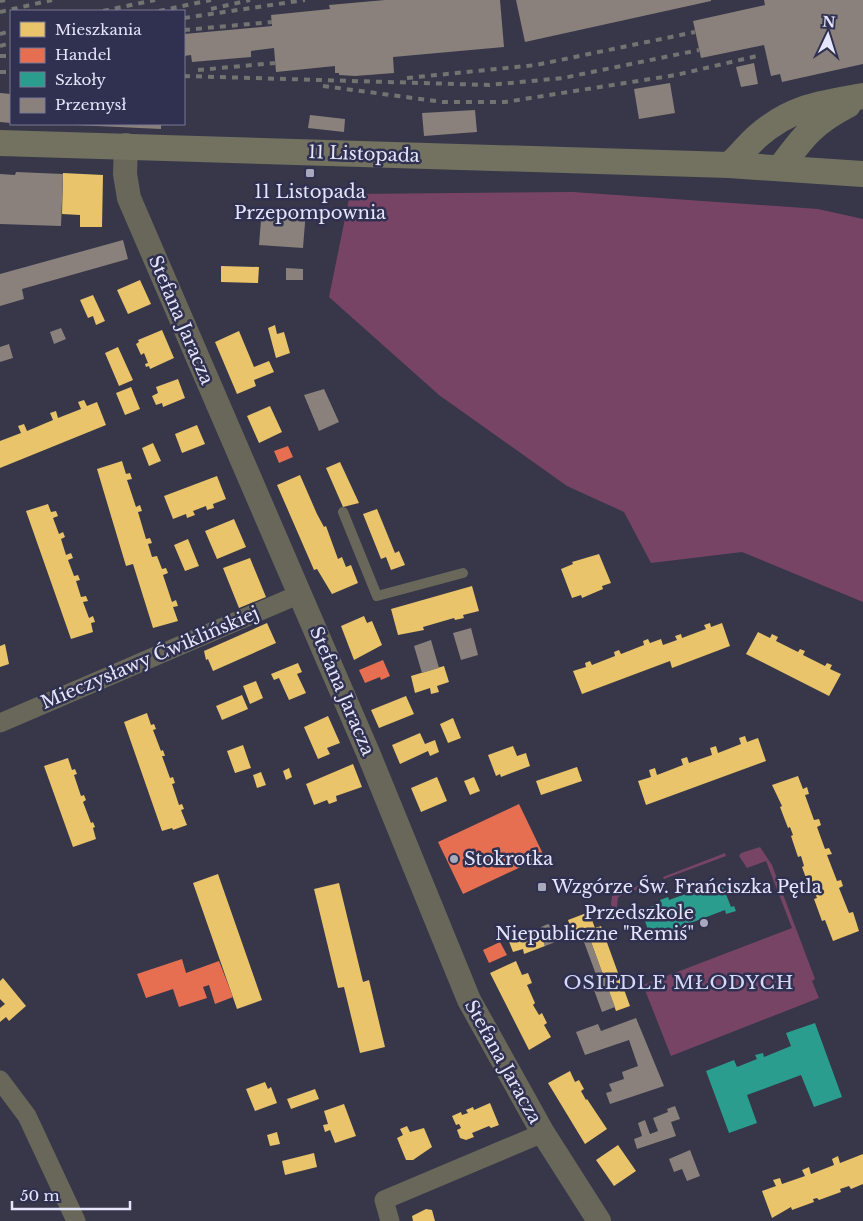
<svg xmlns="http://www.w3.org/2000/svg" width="863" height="1221" font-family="'Libre Baskerville',serif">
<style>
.green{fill:#784466}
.homes{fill:#e9c46a}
.shops{fill:#e76f51}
.schools{fill:#2a9d8f}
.industry{fill:#8a817c}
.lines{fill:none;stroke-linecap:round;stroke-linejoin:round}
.service{stroke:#68675a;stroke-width:10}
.minor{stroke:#68675a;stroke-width:19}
.tertiary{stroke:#68675a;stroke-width:24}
.secondary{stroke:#737260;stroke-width:26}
.rail{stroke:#737372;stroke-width:4;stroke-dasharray:6 6;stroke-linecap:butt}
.poi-dot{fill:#a8a9bd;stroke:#303050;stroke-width:2}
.labels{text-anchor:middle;stroke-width:5;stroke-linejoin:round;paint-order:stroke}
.street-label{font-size:18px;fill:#e5e6fb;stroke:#303050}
.poi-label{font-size:18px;fill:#e5e6fb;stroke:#303050;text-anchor:start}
.neighbourhood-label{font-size:19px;letter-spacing:1px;fill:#d7d9f9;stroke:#303050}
</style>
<rect width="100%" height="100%" fill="#373749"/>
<path class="green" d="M573 192 818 209 863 219V602L742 552 651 563 624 512 567 486 439 395 329 297 350 194Z
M760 847 772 865 815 979 812 981 819 998 671 1056 643 985 792 928 766 861 747 868 739 856 741 853Z
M725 853 726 856 664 879 663 877Z
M653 880 654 883 618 897 616 917 611 904 612 896Z"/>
<path class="homes" d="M63 173 103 175 102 227H80V215L62 214Z
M221 266 259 267 258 283 221 282Z
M140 280 151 304 128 314 117 290Z
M93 295 105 321 96 325 93 316 88 318 80 300Z
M275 325 277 334 284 332 290 353 276 358 268 328Z
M162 330 174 358 150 369 149 366 146 367 145 364 148 363 144 353 141 355 136 344 139 342 138 340Z
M239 331 254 367 269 361 274 372 254 380 256 386 237 394 215 342Z
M118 347 133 380 119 386 105 353Z
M178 379 185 398 163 407 162 403 156 405 152 396 158 393 156 387Z
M131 387 140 409 125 415 116 393Z
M84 400 87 406 97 402 106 425 0 468V441L21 433 18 426 24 424 27 431 53 420 50 413 56 411 58 418 81 409 78 402Z
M270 406 282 432 259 443 247 416Z
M197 425 205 444 182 453 175 434Z
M153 443 161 461 149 466 142 448Z
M122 461 126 474 130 473 132 479 127 480 136 507 140 505 142 511 138 512 146 539 150 538 152 543 148 544 152 557 157 556 162 569 166 568 168 573 163 575 172 602 176 600 178 606 173 607 178 621 153 628 133 564 126 566 97 469Z
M340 462 359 503 343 507 326 468Z
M300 475 317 514 324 527 326 526 338 559 342 557 346 567 351 565 358 583 332 594 317 569 314 570 277 485Z
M217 476 226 499 213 504 214 508 207 510 206 506 193 511 195 515 187 518 186 514 173 519 164 496Z
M48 504 51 512 56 511 58 516 53 518 59 534 63 532 65 537 61 539 66 555 71 553 73 558 68 560 74 576 78 575 80 580 76 581 81 597 86 596 88 601 83 602 89 618 93 616 95 622 91 623 93 632 71 639 26 511Z
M377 509 395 553 399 551 405 565 391 570 386 557 381 559 363 514Z
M234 519 246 547 217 559 205 531Z
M188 539 199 566 185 571 174 545Z
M599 554 611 583 602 586 603 589 582 598 581 595 572 598 561 569 573 564 572 562Z
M250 558 266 597 239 608 223 568Z
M472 586 479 611 463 615 464 618 455 620 454 618 423 627 424 630 398 635 391 609Z
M364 616 367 623 372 621 382 645 354 660 341 626Z
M267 623 276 643 213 671 208 659 206 660 204 651Z
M710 623 711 627 722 623 730 646 672 668 670 661 582 694 573 671 586 667 585 663 590 661 592 665 615 656 614 652 619 650 621 654 644 645 643 641 648 639 650 643 661 639 663 645 677 640 675 636 681 634 682 638 706 629 704 625Z
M758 632 770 638 772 634 778 637 776 641 798 652 800 649 805 651 803 655 825 666 827 663 832 665 830 669 841 674 829 696 746 654Z
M5 644 9 664 0 667V646Z
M298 663 302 672 297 674 306 693 289 700 279 678 274 680 271 674Z
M444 666 449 682 437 686 439 692 431 694 430 688 415 693 411 676Z
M256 681 263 698 250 704 243 686Z
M242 695 248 709 222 720 216 706Z
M406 696 414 714 379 728 371 710Z
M147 713 151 725 154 724 156 729 153 730 161 751 163 750 165 756H162L170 778 173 777 175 783 172 784 179 805 182 804 184 809 181 810 187 825 173 830 172 828 162 831 124 722Z
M328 716 340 743 327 748 330 754 318 759 304 727Z
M453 718 461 738 448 743 440 724Z
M420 733 425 744 435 740 439 752 430 756 428 751 400 764 392 745Z
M745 736 747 742 758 738 766 761 646 805 638 781 651 777 649 770 655 768 657 775 683 765 681 759 687 757 689 763 712 755 710 748 716 746 718 753 741 744 739 738Z
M243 745 251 768 235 773 227 751Z
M513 746 517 756 526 753 530 766 501 777 500 774 496 776 488 755Z
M68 758 72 770 75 769 77 774 74 775 81 796 84 795 86 800 83 802 91 823 93 822 95 827 93 828 96 839 73 847 44 766Z
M353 764 362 787 336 796 337 801 329 804 327 800 314 805 306 784Z
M577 767 582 781 541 795 536 781Z
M289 768 292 777 286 780 283 771Z
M261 772 266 785 257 788 253 775Z
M798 776 803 789 807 787 809 794 805 795 814 820 819 819 821 825 817 827 825 849 829 848 832 854 827 855 837 881 841 880 843 886 839 888 849 913 853 912 859 931 833 941 825 920 822 921 814 899 817 898 813 888 810 889 802 867 804 866 801 856 798 857 791 836 793 835 790 827 788 828 780 807 782 806 772 785Z
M437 777 447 801 421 812 411 788Z
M474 777 480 791 470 795 464 781Z
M218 874 262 1000 237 1009 193 883Z
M339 883 363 982 369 980 385 1047 360 1053 344 987 338 988 314 889Z
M589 912 595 928 601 926 630 1006 616 1011 587 931 573 936 568 920Z
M540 931 545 946 524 954 523 949 513 952 508 939 515 937 516 941Z
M516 961 522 975 528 973 532 983 527 985 535 1003 533 1005 539 1015 542 1013 547 1023 544 1025 551 1037 529 1050 490 973Z
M3 978 26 1006 9 1021 6 1017 0 1022V1008L5 1004 0 999V981Z
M570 1071 575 1082 579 1080 584 1089 581 1091 586 1100 587 1099 607 1129 585 1144 548 1083Z
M265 1082 268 1089 271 1087 277 1103 255 1111 246 1089Z
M315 1089 319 1099 291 1109 287 1099Z
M490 1103 499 1125 491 1128 489 1126 472 1133 474 1137 466 1140 460 1138 457 1130 461 1128 459 1124 456 1125 452 1116 461 1112 462 1115 468 1113 466 1110 473 1107 474 1110Z
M344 1104 356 1136 335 1143 330 1130 325 1132 323 1125 328 1124 324 1111Z
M407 1126 410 1132 424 1128 432 1147 413 1160H406L397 1138 403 1135 400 1129Z
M277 1132 280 1144 270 1146 267 1135Z
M618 1145 636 1171 614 1186 596 1160Z
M314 1153 317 1167 285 1175 282 1161Z
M863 1154V1184L851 1189 849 1186 840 1189 841 1192 819 1200 817 1198 813 1199 814 1202 792 1210 791 1207 772 1218 762 1191 776 1186 773 1180 780 1178 782 1184 805 1176 802 1170 809 1167 811 1174 834 1165 832 1159 838 1156 840 1163Z
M426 1209 432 1210 435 1221H413L412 1216Z"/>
<path class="shops" d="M288 446 293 457 279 463 274 451Z
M383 660 390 676 381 680 380 677 365 683 359 670Z
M519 804 544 856 463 894 438 842Z
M500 942 507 955 489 963 483 950Z
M182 959 186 973 219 961 233 997 215 1004 209 985 203 987 207 998 179 1007 173 989 146 998 137 974Z"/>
<path class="schools" d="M721 881 731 907 734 906 736 911 726 914 725 910 651 938 641 910 661 903 660 900 668 897 669 900Z
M815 1023 842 1097 814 1107 801 1075 747 1095 757 1123 729 1133 706 1071 734 1060 737 1067 757 1059 755 1055 763 1053 764 1057 791 1046 786 1033Z"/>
<path class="industry" d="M385 0H500L504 47 393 57 394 73 355 76 339 75V73H335V66L276 72 274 48 251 51V57L192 62 191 55 184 56V34L272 26 271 15 330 9 329 5Z
M516 0H711V1L525 42Z
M764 0H863V64L782 82 780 74 771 76 764 45 701 58 693 21 765 5Z
M754 63 758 84 741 87 736 67Z
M670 83 675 113 639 119 634 89Z
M0 93 11 94V123L0 122Z
M475 110 477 132 424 136 422 113Z
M310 115 345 119 344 132 308 128Z
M76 124H161V129L76 125Z
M16 172 63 174 61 226 0 224V174L15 175Z
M262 208 306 210 303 248 259 245Z
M123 240 128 259 22 289 24 299 0 306V274Z
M286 268 303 269V280H286Z
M61 328 66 339 54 344 50 332Z
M9 344 13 358 0 362V347Z
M324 389 339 422 319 431 304 395Z
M471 628 478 655 461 660 453 633Z
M431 640 439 668 422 673 414 646Z
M548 924 553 927 558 941 545 946 540 931 541 927Z
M590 939 615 1007 602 1012 594 990 601 988 584 942Z
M636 1018 664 1086 610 1104 606 1093 612 1091 609 1084 624 1079 622 1072 638 1066 629 1040 585 1055 576 1032 598 1024 601 1031Z
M675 1106 680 1119 671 1122 676 1136 637 1149 634 1139 642 1136 638 1123 645 1120 650 1134 658 1131 653 1118 668 1112 667 1109Z
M690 1150 700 1176 687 1181 682 1169 674 1172 669 1159Z"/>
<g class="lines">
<path class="service" d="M343 512 377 596 463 573"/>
<path class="minor" d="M0 723 300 594
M0 1080 27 1116 76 1221
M390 1221 384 1200 543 1133"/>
<path class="tertiary" d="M126 145 125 174 129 198 369 755 469 1000 543 1133 599 1221"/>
<path class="secondary" d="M0 143 729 165 863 174
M729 165C740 156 748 144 759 135 793 106 821 104 863 96
M780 168C803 137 813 123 848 105"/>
<path class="rail" d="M0 1 5 0
M211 9 250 0
M103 11 155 0
M159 11 211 0
M0 12 52 0
M184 18 305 0
M184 30 272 22
M0 34 11 31
M0 46 11 43
M0 56H11
M198 70 275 63
M0 72H11
M184 76 489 85 563 78 699 50
M407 78 536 65 695 32
M323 86 443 102H505L676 75 757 56"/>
</g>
<g class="poi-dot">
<rect x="305" y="168" width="10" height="10" rx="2.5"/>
<circle cx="454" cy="859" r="5"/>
<rect x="537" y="882" width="10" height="10" rx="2.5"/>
<circle cx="704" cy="923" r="5"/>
</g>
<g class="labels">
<g class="street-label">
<text transform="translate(364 154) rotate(2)" y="6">11 Listopada</text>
<text transform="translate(181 320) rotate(67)" y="6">Stefana Jaracza</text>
<text transform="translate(150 658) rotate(-23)" y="6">Mieczysławy Ćwiklińskiej</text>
<text transform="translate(342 691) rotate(67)" y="6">Stefana Jaracza</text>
<text transform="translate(503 1062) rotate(61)" y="6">Stefana Jaracza</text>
</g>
<g class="poi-label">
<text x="310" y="198" text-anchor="middle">11 Listopada<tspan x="310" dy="21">Przepompownia</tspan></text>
<text x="464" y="865">Stokrotka</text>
<text x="552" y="893">Wzgórze Św. Frańciszka Pętla</text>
<text x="694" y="919" text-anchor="end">Przedszkole<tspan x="694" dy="21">Niepubliczne "Remiś"</tspan></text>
</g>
<g class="neighbourhood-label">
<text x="679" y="989">OSIEDLE MŁODYCH</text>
</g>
</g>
<rect x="10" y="10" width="175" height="115" fill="#303050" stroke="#787994"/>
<rect x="20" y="22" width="25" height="15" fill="#e9c46a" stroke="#787994"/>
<text x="55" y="35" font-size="15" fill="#e5e6fb">Mieszkania</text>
<rect x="20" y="48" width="25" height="15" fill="#e76f51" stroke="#787994"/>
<text x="55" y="60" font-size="15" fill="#e5e6fb">Handel</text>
<rect x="20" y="72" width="25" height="15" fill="#2a9d8f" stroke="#787994"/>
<text x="55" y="85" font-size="15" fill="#e5e6fb">Szkoły</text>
<rect x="20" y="98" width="25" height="15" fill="#8a817c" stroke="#787994"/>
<text x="55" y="110" font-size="15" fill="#e5e6fb">Przemysł</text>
<g transform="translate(828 35) rotate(4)" stroke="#303050" stroke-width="4" paint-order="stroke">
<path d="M0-4L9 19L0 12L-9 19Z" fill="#e5e6fb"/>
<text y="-8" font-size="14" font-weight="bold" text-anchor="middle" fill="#e5e6fb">N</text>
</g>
<path d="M12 1201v8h118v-8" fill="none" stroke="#e5e6fb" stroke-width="2.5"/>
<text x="20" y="1201" font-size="15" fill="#e5e6fb" stroke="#303050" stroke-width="4" paint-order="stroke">50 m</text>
</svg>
